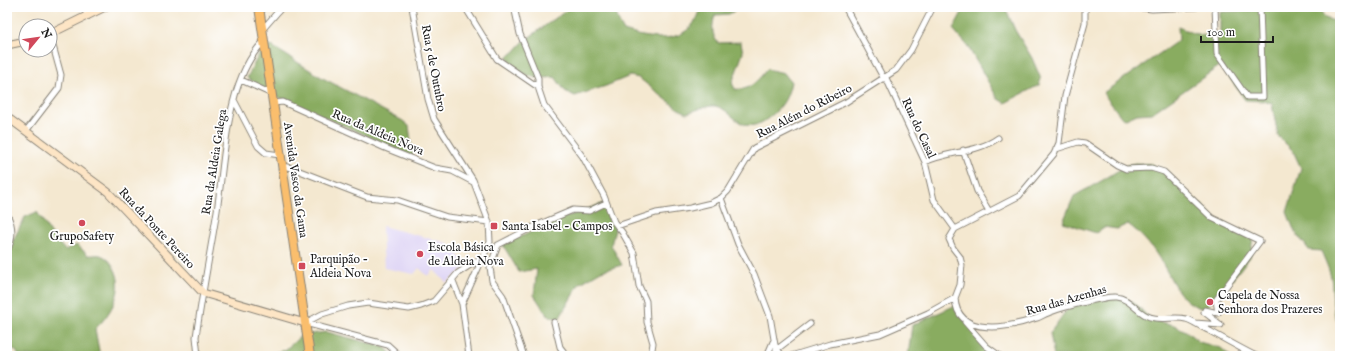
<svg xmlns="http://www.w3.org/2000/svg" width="1347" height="363" font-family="'IM FELL English',serif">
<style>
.built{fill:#dfd5f5}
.forest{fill:#89ac61;stroke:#52643e}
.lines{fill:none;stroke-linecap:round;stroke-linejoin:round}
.street-casing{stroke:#888276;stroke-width:7}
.secondary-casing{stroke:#888276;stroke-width:9}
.primary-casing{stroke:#888276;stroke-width:10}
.street{stroke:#fff;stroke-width:5}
.secondary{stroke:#fde5c5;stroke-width:7}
.primary{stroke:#fabe6d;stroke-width:8}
.poi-dot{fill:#d1495b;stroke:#fff;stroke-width:1.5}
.labels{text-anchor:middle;stroke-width:3.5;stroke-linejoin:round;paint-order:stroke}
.street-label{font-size:12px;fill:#1c1c1c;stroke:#fff}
.poi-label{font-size:12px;fill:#1c1c1c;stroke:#fff;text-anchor:start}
</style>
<rect width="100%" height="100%" fill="#fff"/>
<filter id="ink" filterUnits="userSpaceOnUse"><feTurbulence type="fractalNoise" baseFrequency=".025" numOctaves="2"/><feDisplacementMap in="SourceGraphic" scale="8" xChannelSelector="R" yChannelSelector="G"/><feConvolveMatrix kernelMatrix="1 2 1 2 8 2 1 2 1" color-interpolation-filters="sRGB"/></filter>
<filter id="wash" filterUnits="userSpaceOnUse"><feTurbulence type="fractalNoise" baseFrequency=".012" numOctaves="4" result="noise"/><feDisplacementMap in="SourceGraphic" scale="16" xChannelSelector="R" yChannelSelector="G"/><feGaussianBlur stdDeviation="0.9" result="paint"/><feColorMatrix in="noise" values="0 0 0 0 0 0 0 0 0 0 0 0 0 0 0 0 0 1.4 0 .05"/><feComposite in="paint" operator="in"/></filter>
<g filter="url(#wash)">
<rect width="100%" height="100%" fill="#f4e8d0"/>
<path class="built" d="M382 226 447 243 467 265 447 283 434 270 428 276 419 268 414 274 384 268Z"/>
<path class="forest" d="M571 7H614L619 22 624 31C646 38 677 45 693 24 697 19 700 14 700 7H742L729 14 715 15C712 26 711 34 718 43L741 42 743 53 732 83 735 89C750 91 758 80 767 69L784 73 791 82C788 97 783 106 771 116 739 143 733 104 711 106 703 107 694 111 687 113L677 108 639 78 630 76 606 86 575 96 565 91 555 77C531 80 522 76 507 57L514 52 524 41Z
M965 7H1005L1015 30 1032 58 1041 79 1039 85 1005 103 998 99 967 45 953 29Z
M1313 7 1321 11 1325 18 1340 23V327C1332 313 1333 303 1332 287 1332 274 1326 263 1321 251L1309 250 1294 230 1287 212 1301 168 1293 151 1278 136 1272 104 1264 101 1245 100 1221 65 1152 113 1137 114 1126 119 1122 118 1103 93 1179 40 1178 27 1193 33 1220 39V12Z
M270 45 321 77 403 121 409 126 413 156 278 97 247 78 261 50Z
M1135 163 1152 164 1159 168 1202 205 1218 223 1253 238 1250 257 1219 296 1204 309C1177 302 1173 279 1159 258 1151 245 1140 233 1128 224L1117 229 1104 227 1096 233 1063 222 1074 196 1103 180 1127 165Z
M604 203 609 220 616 226 611 245 622 265 601 271 579 284 559 319 548 316 534 295 537 269 519 272 503 245 557 220Z
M37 212 54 238 65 250 77 245 88 255C92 256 97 254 100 255 107 257 111 262 114 268 126 289 111 314 95 329L100 356H19L16 351 7 346V298L9 294 7 285V252L25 217Z
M1099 295 1118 296 1129 300 1138 306 1146 315 1156 321 1174 325 1186 331 1199 342 1221 348 1230 356H1054L1050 333 1068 308 1088 298Z
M956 305 985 346 997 356H908L912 325Z
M327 332 384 347 394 356H261L285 350 302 335Z"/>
</g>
<g filter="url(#ink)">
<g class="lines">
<defs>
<path id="street" d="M85 7 87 17
M412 7 428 99 434 119 473 180 489 222 490 242 462 304 469 356
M465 7 497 59 538 87
M512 7 515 11 520 34 538 78V87L544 105 583 157 604 196 614 222 622 232 634 253 639 286 646 301 647 322 653 343 651 356
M845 7 884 79
M1136 7 1152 9 1196 7
M1215 7 1217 54 1247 97H1263L1260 7
M262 30 282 7
M886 78 925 162 934 200 955 229
M241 80 272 94
M234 100 258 146 266 153 280 155
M273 103 283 102 385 148 435 168 452 171 473 182
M26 131 59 88 61 75 50 35
M1056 149 1078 142 1085 143 1117 165 1126 169 1151 168 1164 172 1212 218 1260 241 1216 300 1218 313 1205 310 1204 312 1221 325 1195 323
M963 150 977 191 989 211
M925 162C949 151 977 153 998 138
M282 166 292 168 367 197 397 200 447 217 489 222
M721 198 738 244 754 274 770 316 775 345 782 356
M7 215C14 226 13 240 7 251
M617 226 656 213 690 208 711 203 721 198 728 191 754 148 846 102 896 70 911 50 933 7
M498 245 490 267 492 281 503 296 524 356
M498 245 533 227 573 210 589 211 606 203
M453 281 462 304
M955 298C957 339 1011 327 1037 318 1041 317 1044 314 1048 313 1059 308 1106 296 1116 297 1130 298 1137 313 1150 317 1162 321 1174 316 1186 319 1193 321 1201 327 1208 330 1224 339 1240 348 1256 356
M554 322 560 347 567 356
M965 322 986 346 1000 356
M305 323 322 314 348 306 368 303 409 309 421 306 434 301 458 273 483 257
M305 323 388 345 400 356
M776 350 810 324
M198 356 196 337C202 295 210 253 217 211 225 159 225 81 264 41
M767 356 773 342
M791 356 830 344 880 334 928 313 955 298 960 285 962 265 960 257 953 248 949 239 955 229 1019 196 1054 154 1059 143 1065 96 1085 23V7"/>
<path id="secondary" d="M50 34 105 7
M7 45 26 41
M7 117 108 192 203 293 305 323"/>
<path id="primary" d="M259 7 310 356"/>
</defs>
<use href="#street" class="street-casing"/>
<use href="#secondary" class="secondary-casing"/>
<use href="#primary" class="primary-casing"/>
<use href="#street" class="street"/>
<use href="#secondary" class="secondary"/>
<use href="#primary" class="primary"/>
</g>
</g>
<g class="poi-dot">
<circle cx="82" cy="223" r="4"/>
<rect x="490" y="222" width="8" height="8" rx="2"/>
<circle cx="420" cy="254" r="4"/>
<rect x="298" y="262" width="8" height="8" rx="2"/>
<circle cx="1210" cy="302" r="4"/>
</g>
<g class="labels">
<g class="street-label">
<text transform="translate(434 68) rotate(79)" y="4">Rua 5 de Outubro</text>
<text transform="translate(804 111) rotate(-27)" y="4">Rua Além do Ribeiro</text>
<text transform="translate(919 128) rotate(65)" y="4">Rua do Casal</text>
<text transform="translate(378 132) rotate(23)" y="4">Rua da Aldeia Nova</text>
<text transform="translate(214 162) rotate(-81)" y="4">Rua da Aldeia Galega</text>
<text transform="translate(296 180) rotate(82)" y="4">Avenida Vasco da Gama</text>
<text transform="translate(157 228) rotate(47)" y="4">Rua da Ponte Pereiro</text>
<text transform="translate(1066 300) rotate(-16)" y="4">Rua das Azenhas</text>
</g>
<g class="poi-label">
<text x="502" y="230">Santa Isabel - Campos</text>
<text x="82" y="240" text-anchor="middle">GrupoSafety</text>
<text x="428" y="251">Escola Básica<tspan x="428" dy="14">de Aldeia Nova</tspan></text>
<text x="310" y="263">Parquipão -<tspan x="310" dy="14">Aldeia Nova</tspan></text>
<text x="1218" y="299">Capela de Nossa<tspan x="1218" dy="14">Senhora dos Prazeres</tspan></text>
</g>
</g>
<rect width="1347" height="363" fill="none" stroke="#fff" stroke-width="24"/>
<g transform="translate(38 38) rotate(61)"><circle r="19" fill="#ffffff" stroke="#a4a4a4"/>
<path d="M0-3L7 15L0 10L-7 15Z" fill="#d1495b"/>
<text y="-6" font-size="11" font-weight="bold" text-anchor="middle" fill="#1c1c1c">N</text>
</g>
<path d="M1201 36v6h72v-6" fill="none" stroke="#1c1c1c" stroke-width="2"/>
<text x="1207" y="36" font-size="12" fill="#1c1c1c" stroke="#ffffff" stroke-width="3" paint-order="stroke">100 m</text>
</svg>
